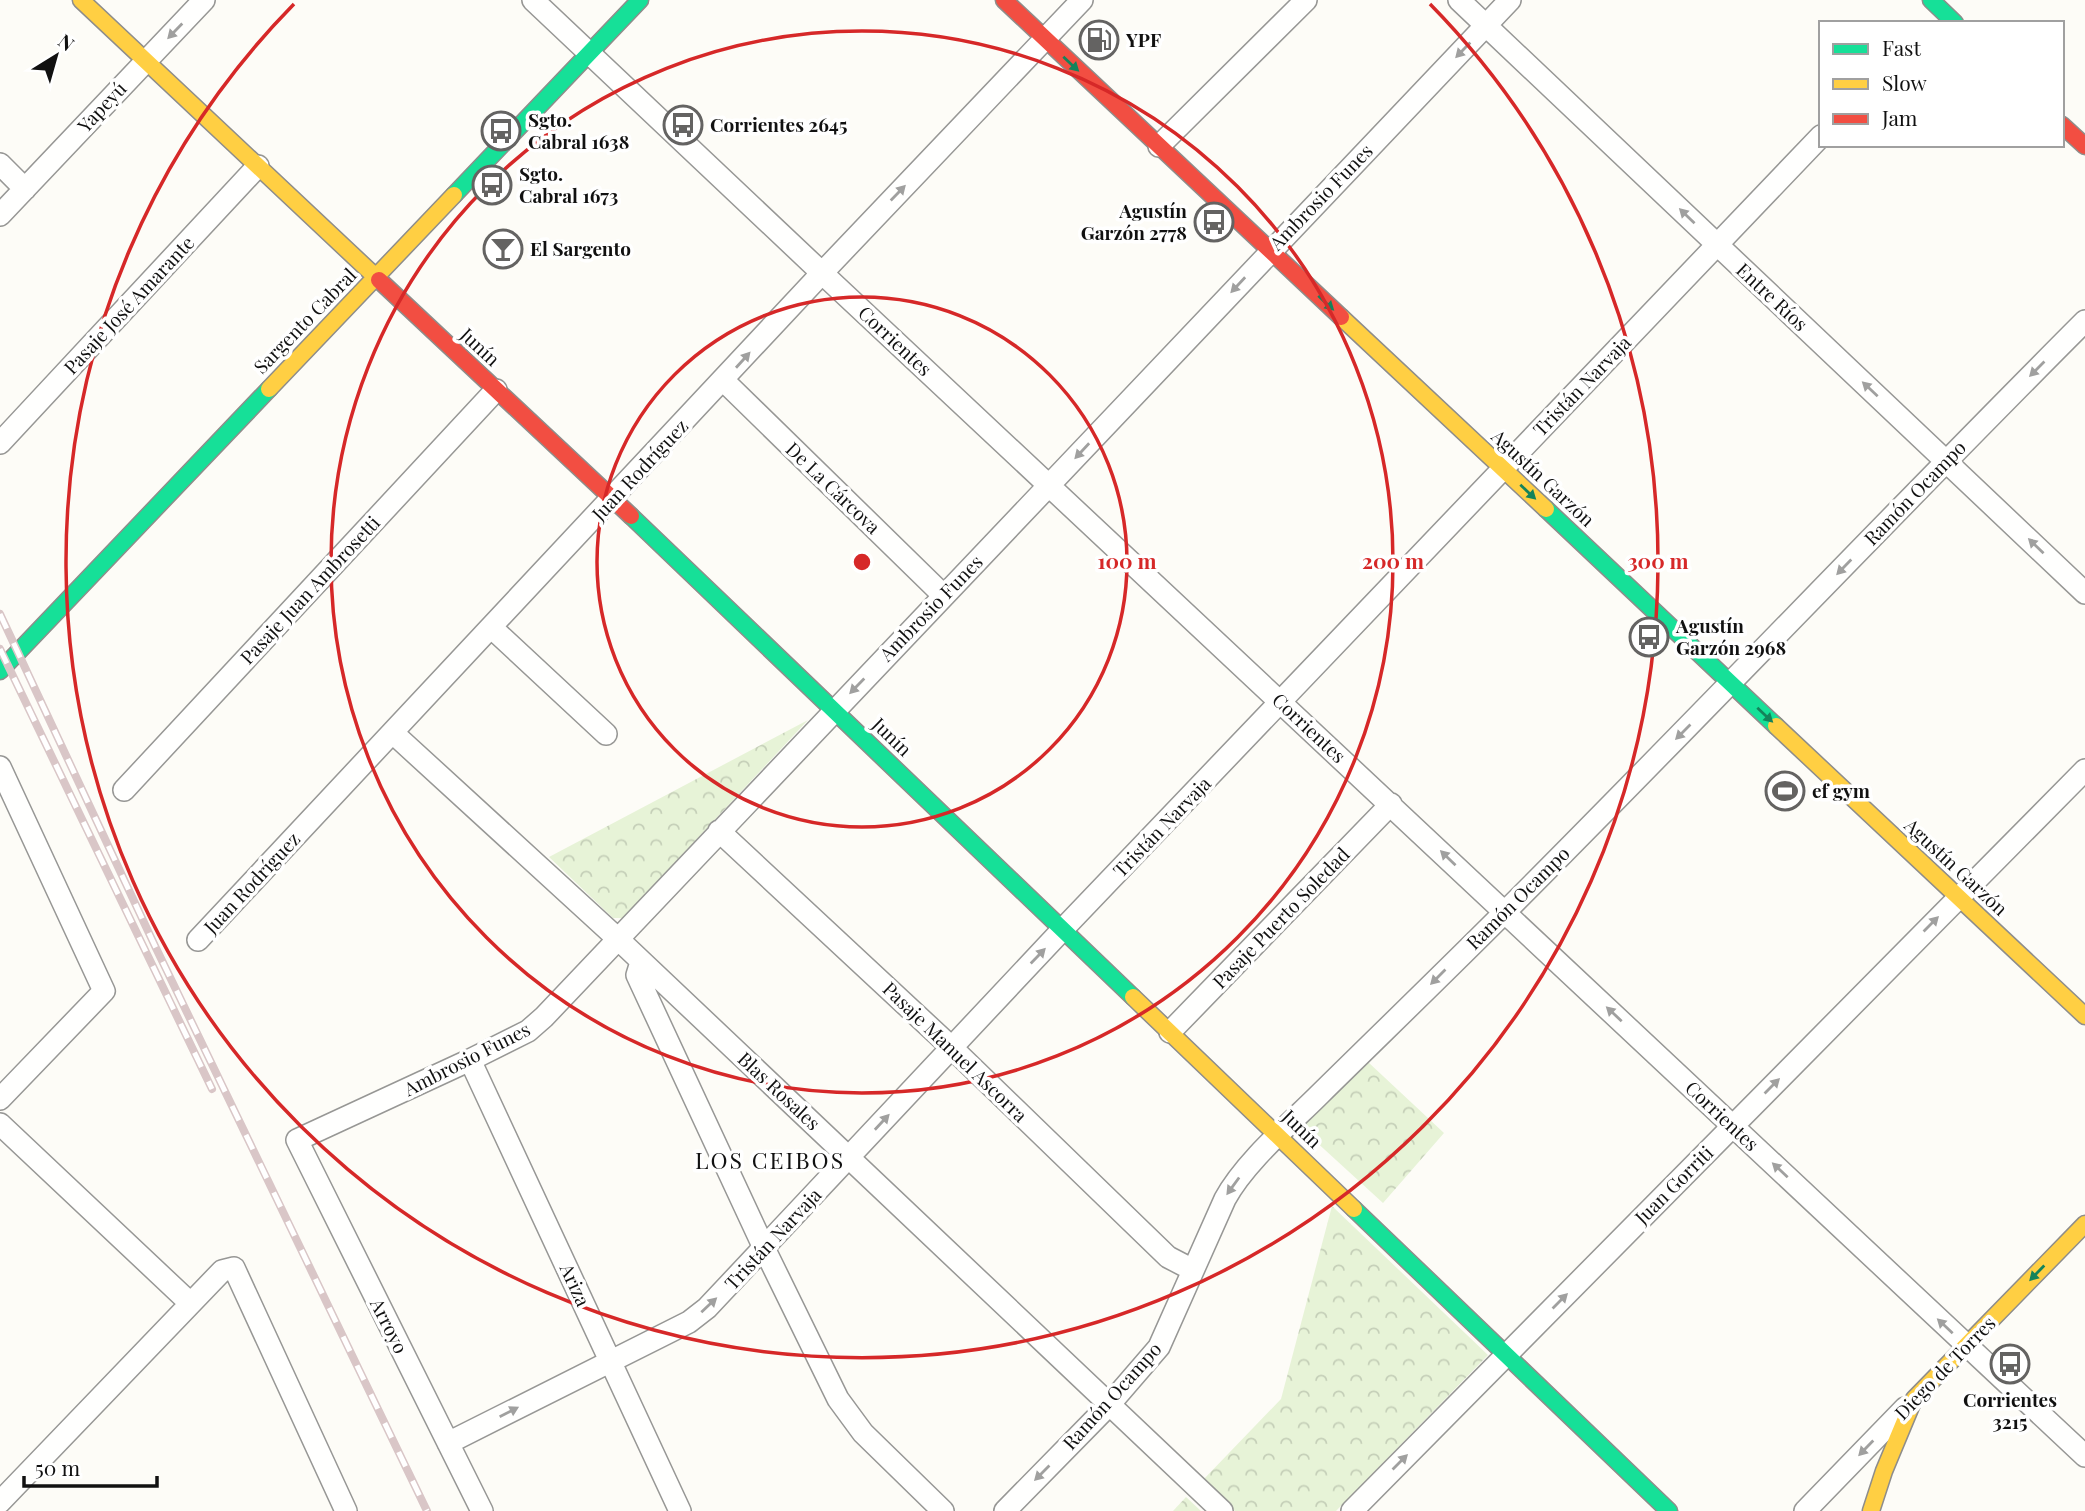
<svg xmlns="http://www.w3.org/2000/svg" width="2085" height="1511" font-family="'Playfair Display',serif">
<style>
.park{fill:url(#park-crowns)}
.lines{fill:none;stroke-linecap:round;stroke-linejoin:round}
.street-casing{stroke:#979795;stroke-width:24}
.fast-casing{stroke:#8e8d8b;stroke-width:19}
.slow-casing{stroke:#8e8d8b;stroke-width:19}
.jam-casing{stroke:#8e8d8b;stroke-width:19}
.street{stroke:#fffffe;stroke-width:21}
.fast{stroke:#16e098;stroke-width:16}
.slow{stroke:#ffcf43;stroke-width:16}
.jam{stroke:#f24e42;stroke-width:16}
.rail-casing{stroke:#d9c6c7;stroke-width:8}
.rail{stroke:#fff;stroke-width:5;stroke-dasharray:16;stroke-linecap:butt}
.oneway{fill:#a0a09f}
.oneway2{fill:#14835b}
.ring{fill:none;stroke:#d62828;stroke-width:3.5}
.labels{text-anchor:middle;stroke-width:7;stroke-linejoin:round;paint-order:stroke}
.poi-label{font-size:19px;font-weight:bold;fill:#111;stroke:#fff;text-anchor:start}
.street-label{font-size:19px;fill:#111;stroke:#fff}
.quarter-label{font-size:23px;letter-spacing:2px;fill:#111;stroke:#fff}
.centre{fill:#d62828;stroke:#fff;stroke-width:3.5}
.ring-label{font-size:21px;text-anchor:middle;font-weight:bold;fill:#d62828;stroke:#fff;stroke-width:7;stroke-linejoin:round;paint-order:stroke}
</style>
<defs>
<pattern id="park-crowns" width="20" height="18" patternUnits="userSpaceOnUse" patternTransform="scale(1.75)"><rect width="20" height="18" fill="#e7f3d7"/><path d="M2 6a3 3 0 1 1 6 0M12 15a3 3 0 1 1 6 0" fill="none" stroke="#c5cfb8"/></pattern>
</defs>
<rect width="100%" height="100%" fill="#fdfcf7"/>
<path class="park" d="M808 720 623 918H613L549 857Z
M1368 1062 1444 1133 1383 1203 1301 1128Z
M1332 1206 1488 1355 1336 1511H1235L1203 1480 1281 1399Z
M1186 1497 1201 1511H1173Z"/>
<g class="lines">
<defs>
<path id="street" d="M533 0 822 273 2085 1456
M1459 0 2085 593
M1159 146 1306 0
M0 164 25 189
M0 215 204 0
M724 381 943 595
M0 443 258 166
M492 628 606 734
M393 733 618 939 1222 1511
M0 767 104 991 0 1099
M124 790 496 390
M719 831 951 1047 1168 1257 1193 1270
M198 940 822 273 1082 0
M641 962 637 975 764 1248 838 1399 863 1433 943 1511
M1170 1032 1391 804
M470 1060 680 1511
M0 1124 190 1303
M448 1443 689 1322 707 1308 1063 929 1821 136
M0 1502 222 1271 234 1268 346 1511
M482 1511 297 1140 470 1060 528 1031 544 1017 1510 0
M1005 1511 1109 1405 1159 1347 1225 1199C1245 1162 1290 1124 1320 1094 1382 1033 1444 973 1505 912 1700 717 1890 516 2085 321
M1352 1511 2085 770
M1805 1511 1905 1408"/>
<path id="fast" d="M1931 0 1955 23
M454 195 640 0
M1546 509 1776 726
M631 516 1133 997
M0 671 269 389
M1354 1209 1669 1511"/>
<path id="slow" d="M81 0 379 280
M1341 317 1546 509
M269 389 454 195
M1776 726 2085 1016
M1133 997 1354 1209
M1871 1511 1884 1471 1914 1399 2085 1224"/>
<path id="jam" d="M1004 0 1341 317
M2062 125 2085 146
M379 280 631 516"/>
</defs>
<use href="#street" class="street-casing"/>
<use href="#fast" class="fast-casing"/>
<use href="#slow" class="slow-casing"/>
<use href="#jam" class="jam-casing"/>
<use href="#street" class="street"/>
<use href="#fast" class="fast"/>
<use href="#slow" class="slow"/>
<use href="#jam" class="jam"/>
<defs>
<path id="rail" d="M0 614 155 946 427 1511
M0 649 212 1089"/>
</defs>
<use href="#rail" class="rail-casing"/>
<use href="#rail" class="rail"/>
</g>
<defs><path id="oneway-solid" d="M-6-.8H1V-3.2L6.5 0L1 3.2V.8H-6Z" transform="scale(1.75)"/></defs>
<g class="oneway">
<use href="#oneway-solid" transform="translate(175 31) rotate(134)"/>
<use href="#oneway-solid" transform="translate(1463 50) rotate(134)"/>
<use href="#oneway-solid" transform="translate(898 193) rotate(-46)"/>
<use href="#oneway-solid" transform="translate(1687 216) rotate(-136)"/>
<use href="#oneway-solid" transform="translate(1238 285) rotate(133)"/>
<use href="#oneway-solid" transform="translate(743 360) rotate(-48)"/>
<use href="#oneway-solid" transform="translate(2037 369) rotate(135)"/>
<use href="#oneway-solid" transform="translate(1870 389) rotate(-137)"/>
<use href="#oneway-solid" transform="translate(1082 451) rotate(133)"/>
<use href="#oneway-solid" transform="translate(2036 546) rotate(-136)"/>
<use href="#oneway-solid" transform="translate(1844 567) rotate(134)"/>
<use href="#oneway-solid" transform="translate(857 686) rotate(134)"/>
<use href="#oneway-solid" transform="translate(1683 732) rotate(135)"/>
<use href="#oneway-solid" transform="translate(1448 858) rotate(-136)"/>
<use href="#oneway-solid" transform="translate(1931 924) rotate(-45)"/>
<use href="#oneway-solid" transform="translate(1038 956) rotate(-46)"/>
<use href="#oneway-solid" transform="translate(1438 977) rotate(135)"/>
<use href="#oneway-solid" transform="translate(1614 1014) rotate(-137)"/>
<use href="#oneway-solid" transform="translate(1772 1086) rotate(-45)"/>
<use href="#oneway-solid" transform="translate(882 1122) rotate(-47)"/>
<use href="#oneway-solid" transform="translate(1780 1170) rotate(-137)"/>
<use href="#oneway-solid" transform="translate(1233 1186) rotate(126)"/>
<use href="#oneway-solid" transform="translate(1560 1301) rotate(-45)"/>
<use href="#oneway-solid" transform="translate(709 1305) rotate(-43)"/>
<use href="#oneway-solid" transform="translate(1945 1326) rotate(-137)"/>
<use href="#oneway-solid" transform="translate(509 1412) rotate(-27)"/>
<use href="#oneway-solid" transform="translate(1866 1448) rotate(134)"/>
<use href="#oneway-solid" transform="translate(1400 1462) rotate(-45)"/>
<use href="#oneway-solid" transform="translate(1042 1473) rotate(135)"/>
</g>
<g class="oneway2">
<use href="#oneway-solid" transform="translate(1071 64) rotate(43)"/>
<use href="#oneway-solid" transform="translate(1326 303) rotate(43)"/>
<use href="#oneway-solid" transform="translate(1528 492) rotate(43)"/>
<use href="#oneway-solid" transform="translate(1765 715) rotate(43)"/>
<use href="#oneway-solid" transform="translate(2037 1273) rotate(134)"/>
</g>
<g class="ring">
<circle cx="862" cy="562" r="265"/>
<circle cx="862" cy="562" r="531"/>
<path d="M1430 4A796 796 0 1 1 294 4"/>
</g>
<defs>
<symbol id="fuel-ring" viewBox="-11 -11 22 22"><circle r="9.5" fill="#fff" stroke="#646362" stroke-width="1.5"/><path d="M-5.5-6h7V0h2V4h1.3V-2.5L3-4.5l.8-.8L6-3V5H2.5V1h-1V6h-7ZM-4.2-4.7v3.2H.2V-4.7Z" fill="#646362"/></symbol>
<symbol id="bus-ring" viewBox="-11 -11 22 22"><circle r="9.5" fill="#fff" stroke="#646362" stroke-width="1.5"/><path d="M-5-6H5V4H4V6H2V4H-2V6H-4V4H-5ZM-3.5-4V0h7V-4ZM-3.5 1.2v1.5H-2V1.2ZM2 1.2v1.5H3.5V1.2Z" fill="#646362"/></symbol>
<symbol id="bar-ring" viewBox="-11 -11 22 22"><circle r="9.5" fill="#fff" stroke="#646362" stroke-width="1.5"/><path d="M-6-5H6L.8 .8V4.5H3.5V6h-7V4.5H-.8V.8Z" fill="#646362"/></symbol>
<symbol id="stadium-ring" viewBox="-11 -11 22 22"><circle r="9.5" fill="#fff" stroke="#646362" stroke-width="1.5"/><path d="M0-5a6.5 5 0 1 0 0 10a6.5 5 0 1 0 0-10ZM-3.5-1.8h7v3.6h-7Z" fill="#646362"/></symbol>
</defs>
<g fill-rule="evenodd">
<use href="#fuel-ring" x="1077" y="18" width="44" height="44"/>
<use href="#bus-ring" x="661" y="103" width="44" height="44"/>
<use href="#bus-ring" x="479" y="109" width="44" height="44"/>
<use href="#bus-ring" x="470" y="163" width="44" height="44"/>
<use href="#bus-ring" x="1192" y="200" width="44" height="44"/>
<use href="#bar-ring" x="481" y="227" width="44" height="44"/>
<use href="#bus-ring" x="1627" y="615" width="44" height="44"/>
<use href="#stadium-ring" x="1763" y="769" width="44" height="44"/>
<use href="#bus-ring" x="1988" y="1342" width="44" height="44"/>
</g>
<g class="labels">
<g class="poi-label">
<text x="1126" y="47">YPF</text>
<text x="528" y="127">Sgto.<tspan x="528" dy="22">Cabral 1638</tspan></text>
<text x="710" y="132">Corrientes 2645</text>
<text x="519" y="181">Sgto.<tspan x="519" dy="22">Cabral 1673</tspan></text>
<text x="1187" y="218" text-anchor="end">Agustín<tspan x="1187" dy="22">Garzón 2778</tspan></text>
<text x="530" y="256">El Sargento</text>
<text x="1676" y="633">Agustín<tspan x="1676" dy="22">Garzón 2968</tspan></text>
<text x="1812" y="798">ef gym</text>
<text x="2010" y="1407" text-anchor="middle">Corrientes<tspan x="2010" dy="22">3215</tspan></text>
</g>
<g class="street-label">
<text transform="translate(102 107) rotate(-47)" y="7">Yapeyú</text>
<text transform="translate(1321 197) rotate(-46)" y="7">Ambrosio Funes</text>
<text transform="translate(1772 297) rotate(43)" y="7">Entre Ríos</text>
<text transform="translate(129 305) rotate(-47)" y="7">Pasaje José Amarante</text>
<text transform="translate(305 321) rotate(-46)" y="7">Sargento Cabral</text>
<text transform="translate(895 341) rotate(43)" y="7">Corrientes</text>
<text transform="translate(480 347) rotate(43)" y="7">Junín</text>
<text transform="translate(1582 386) rotate(-46)" y="7">Tristán Narvaja</text>
<text transform="translate(640 470) rotate(-47)" y="7">Juan Rodríguez</text>
<text transform="translate(1543 478) rotate(43)" y="7">Agustín Garzón</text>
<text transform="translate(833 488) rotate(44)" y="7">De La Cárcova</text>
<text transform="translate(1915 493) rotate(-46)" y="7">Ramón Ocampo</text>
<text transform="translate(310 590) rotate(-47)" y="7">Pasaje Juan Ambrosetti</text>
<text transform="translate(931 608) rotate(-46)" y="7">Ambrosio Funes</text>
<text transform="translate(1309 728) rotate(43)" y="7">Corrientes</text>
<text transform="translate(892 737) rotate(44)" y="7">Junín</text>
<text transform="translate(1162 827) rotate(-46)" y="7">Tristán Narvaja</text>
<text transform="translate(1956 867) rotate(43)" y="7">Agustín Garzón</text>
<text transform="translate(252 883) rotate(-47)" y="7">Juan Rodríguez</text>
<text transform="translate(1518 898) rotate(-45)" y="7">Ramón Ocampo</text>
<text transform="translate(1281 918) rotate(-46)" y="7">Pasaje Puerto Soledad</text>
<text transform="translate(955 1052) rotate(44)" y="7">Pasaje Manuel Ascorra</text>
<text transform="translate(467 1059) rotate(-27)" y="7">Ambrosio Funes</text>
<text transform="translate(779 1091) rotate(43)" y="7">Blas Rosales</text>
<text transform="translate(1722 1116) rotate(43)" y="7">Corrientes</text>
<text transform="translate(1302 1129) rotate(44)" y="7">Junín</text>
<text transform="translate(1674 1185) rotate(-45)" y="7">Juan Gorriti</text>
<text transform="translate(773 1239) rotate(-47)" y="7">Tristán Narvaja</text>
<text transform="translate(575 1285) rotate(65)" y="7">Ariza</text>
<text transform="translate(389 1326) rotate(63)" y="7">Arroyo</text>
<text transform="translate(1945 1368) rotate(-46)" y="7">Diego de Torres</text>
<text transform="translate(1112 1396) rotate(-48)" y="7">Ramón Ocampo</text>
</g>
<g class="quarter-label">
<text x="770" y="1169">LOS CEIBOS</text>
</g>
</g>
<circle cx="862" cy="562" r="10" class="centre"/>
<g class="ring-label">
<text x="1127" y="569">100 m</text>
<text x="1393" y="569">200 m</text>
<text x="1658" y="569">300 m</text>
</g>
<rect x="1819" y="21" width="245" height="126" fill="#ffffff" stroke="#a0a0a0" stroke-width="2"/>
<rect x="1833" y="44" width="35" height="10" fill="#16e098" stroke="#a0a0a0" stroke-width="2"/>
<text x="1882" y="56" font-size="21" fill="#111111">Fast</text>
<rect x="1833" y="79" width="35" height="10" fill="#ffcf43" stroke="#a0a0a0" stroke-width="2"/>
<text x="1882" y="91" font-size="21" fill="#111111">Slow</text>
<rect x="1833" y="114" width="35" height="10" fill="#f24e42" stroke="#a0a0a0" stroke-width="2"/>
<text x="1882" y="126" font-size="21" fill="#111111">Jam</text>
<g transform="translate(56 56) rotate(37)" stroke="#ffffff" stroke-width="5" paint-order="stroke">
<path d="M0-5L12 26L0 18L-12 26Z" fill="#111111"/>
<text y="-10" font-size="19" font-weight="bold" text-anchor="middle" fill="#111111">N</text>
</g>
<path d="M24 1476v10h133v-10" fill="none" stroke="#111111" stroke-width="3.5"/>
<text x="35" y="1476" font-size="21" fill="#111111" stroke="#ffffff" stroke-width="5" paint-order="stroke">50 m</text>
</svg>
